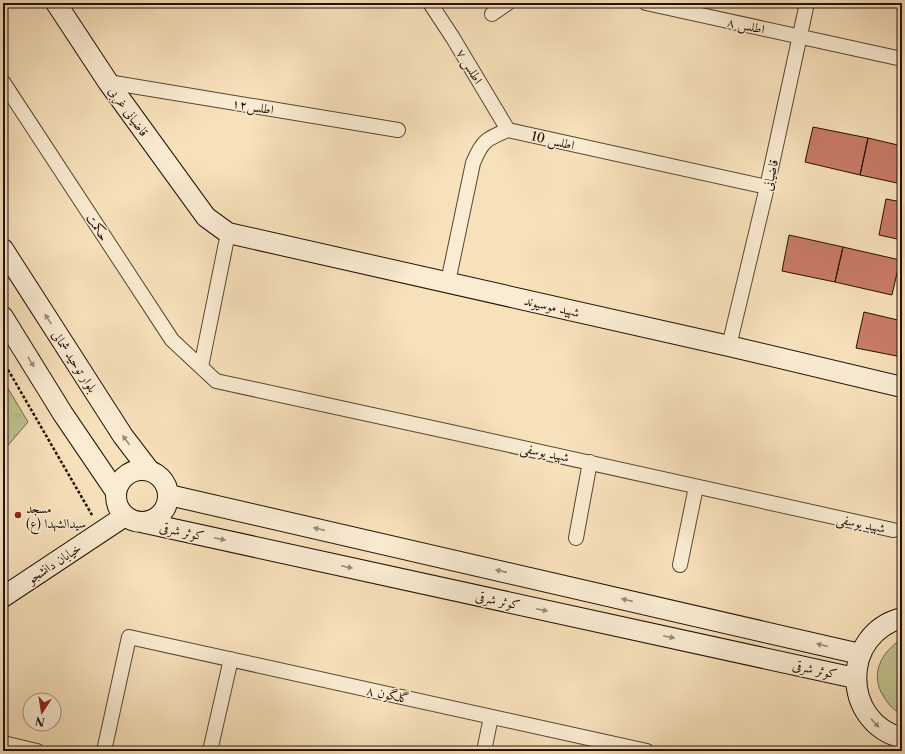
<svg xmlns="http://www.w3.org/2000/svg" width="905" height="754" font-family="'Libre Caslon Text',Amiri,serif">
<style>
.grass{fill:#bec28f;stroke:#706a4a}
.park{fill:url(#park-tufts);stroke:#706a4a}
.building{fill:#ca7c68;stroke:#221204}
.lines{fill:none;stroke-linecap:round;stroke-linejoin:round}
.street-casing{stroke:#574632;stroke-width:16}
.secondary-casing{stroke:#221204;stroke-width:22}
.path{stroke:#221204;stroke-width:2.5;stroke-dasharray:3 2;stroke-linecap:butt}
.street{stroke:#faecd3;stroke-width:14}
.secondary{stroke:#faecd3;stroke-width:20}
.oneway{fill:#998a76}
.poi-dot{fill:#8f2418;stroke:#faecd3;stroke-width:1.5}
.labels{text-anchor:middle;stroke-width:3;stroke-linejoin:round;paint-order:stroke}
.street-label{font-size:13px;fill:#221204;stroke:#faecd3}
.poi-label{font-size:13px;fill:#221204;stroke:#faecd3;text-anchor:start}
</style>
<defs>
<pattern id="park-tufts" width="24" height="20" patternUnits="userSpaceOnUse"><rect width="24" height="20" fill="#bec28f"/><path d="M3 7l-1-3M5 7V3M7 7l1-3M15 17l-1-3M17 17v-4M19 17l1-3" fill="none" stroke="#a3a67a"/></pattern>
</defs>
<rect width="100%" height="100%" fill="#f7e1bb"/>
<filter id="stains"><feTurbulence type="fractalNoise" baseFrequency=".005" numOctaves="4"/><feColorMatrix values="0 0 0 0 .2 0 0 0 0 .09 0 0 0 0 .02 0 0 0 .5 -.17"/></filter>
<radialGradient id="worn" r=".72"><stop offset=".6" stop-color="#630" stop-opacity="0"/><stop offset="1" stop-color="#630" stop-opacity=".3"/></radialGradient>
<path class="grass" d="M902 639V714C894 711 888 704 884 697 869 675 881 652 902 639Z"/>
<path class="park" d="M3 380 28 422 3 451Z"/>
<path class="building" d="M813 127 868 138 860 175 805 162Z
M868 138 902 146V184L860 175Z
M886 199 902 202V240L879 235Z
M789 235 843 247 835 282 782 271Z
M843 247 900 260 892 295 835 282Z
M864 312 902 321V357L856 348Z"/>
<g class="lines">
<defs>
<path id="street" d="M430 3 453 38 508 130
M646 3 902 59
M492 14 508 3
M3 82 172 340 216 381C442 429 668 481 893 530
M108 82 398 130
M448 282 473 163C482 141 486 139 508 130L767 187
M729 346 767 187 807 3
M201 367 228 233
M576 538 590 462
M680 565 696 487
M3 743 37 751
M104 751 129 637 647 751
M210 751 231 659
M484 751 491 717"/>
<path id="secondary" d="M56 3 108 82 206 217 228 233 729 346 902 387
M3 249 123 436 149 470
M3 317 63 414 116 492
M116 496a26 26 0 1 1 52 0a26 26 0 1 1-52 0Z
M169 495 860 654
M141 522 855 678
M3 597 125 516
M902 618C841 634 841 722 902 738"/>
</defs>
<use href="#street" class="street-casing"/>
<use href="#secondary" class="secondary-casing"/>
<path class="path" d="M3 361 92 515"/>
<use href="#street" class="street"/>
<use href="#secondary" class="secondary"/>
</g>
<defs><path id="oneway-solid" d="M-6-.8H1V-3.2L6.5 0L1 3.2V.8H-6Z"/></defs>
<g class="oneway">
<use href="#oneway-solid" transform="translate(48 319) rotate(-123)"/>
<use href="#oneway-solid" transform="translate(31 362) rotate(58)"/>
<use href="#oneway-solid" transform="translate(126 440) rotate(-127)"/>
<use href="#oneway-solid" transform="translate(319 529) rotate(-167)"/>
<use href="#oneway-solid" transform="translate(220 539) rotate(12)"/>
<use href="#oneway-solid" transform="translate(347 567) rotate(12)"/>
<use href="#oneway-solid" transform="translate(501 571) rotate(-167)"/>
<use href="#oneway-solid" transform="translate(627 600) rotate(-167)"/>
<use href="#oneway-solid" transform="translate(542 610) rotate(12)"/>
<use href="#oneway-solid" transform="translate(669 637) rotate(12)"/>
<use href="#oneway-solid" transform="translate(822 645) rotate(-167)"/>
<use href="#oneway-solid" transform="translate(875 723) rotate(47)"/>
</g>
<circle class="poi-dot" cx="18" cy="515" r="4"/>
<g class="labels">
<g class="street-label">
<text transform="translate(746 25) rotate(12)" y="5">اطلس ۸</text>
<text transform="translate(470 66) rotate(59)" y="5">اطلس ۷</text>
<text transform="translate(253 106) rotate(10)" y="5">اطلس۱۲</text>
<text transform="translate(129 111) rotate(54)" y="5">قاضیانی غربی</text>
<text transform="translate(553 140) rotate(13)" y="5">اطلس 10</text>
<text transform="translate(770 175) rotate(-78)" y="5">قاضیانی</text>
<text transform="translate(98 227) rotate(57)" y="5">حکمت</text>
<text transform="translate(552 306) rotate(13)" y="5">شهید موسیوند</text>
<text transform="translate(75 361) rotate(57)" y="5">بلوار توحید شمالی</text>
<text transform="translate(545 452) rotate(12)" y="5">شهید یوسفی</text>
<text transform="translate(861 523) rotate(12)" y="5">شهید یوسفی</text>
<text transform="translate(182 531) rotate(12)" y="5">کوثر شرقی</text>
<text transform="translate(54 563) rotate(-34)" y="5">خیابان دانشجو</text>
<text transform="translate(498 600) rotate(12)" y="5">کوثر شرقی</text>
<text transform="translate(815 669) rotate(12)" y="5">کوثر شرقی</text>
<text transform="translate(388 694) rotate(12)" y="5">گلگون ۸</text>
</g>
<g class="poi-label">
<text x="26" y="513">مسجد<tspan x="26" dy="15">سیدالشهدا (ع)</tspan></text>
</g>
</g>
<rect width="905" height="754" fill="none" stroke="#f7e1bb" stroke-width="16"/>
<rect x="4" y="4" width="897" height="746" fill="none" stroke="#221204" stroke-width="2"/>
<rect x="8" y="8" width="889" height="738" fill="none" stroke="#221204"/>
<g transform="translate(42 712) rotate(192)"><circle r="19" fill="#faecd3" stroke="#a49580"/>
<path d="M0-3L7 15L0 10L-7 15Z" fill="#8f2418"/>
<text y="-6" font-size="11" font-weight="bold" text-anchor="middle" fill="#221204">N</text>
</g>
<rect width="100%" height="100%" filter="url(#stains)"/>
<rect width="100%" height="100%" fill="url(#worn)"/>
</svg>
